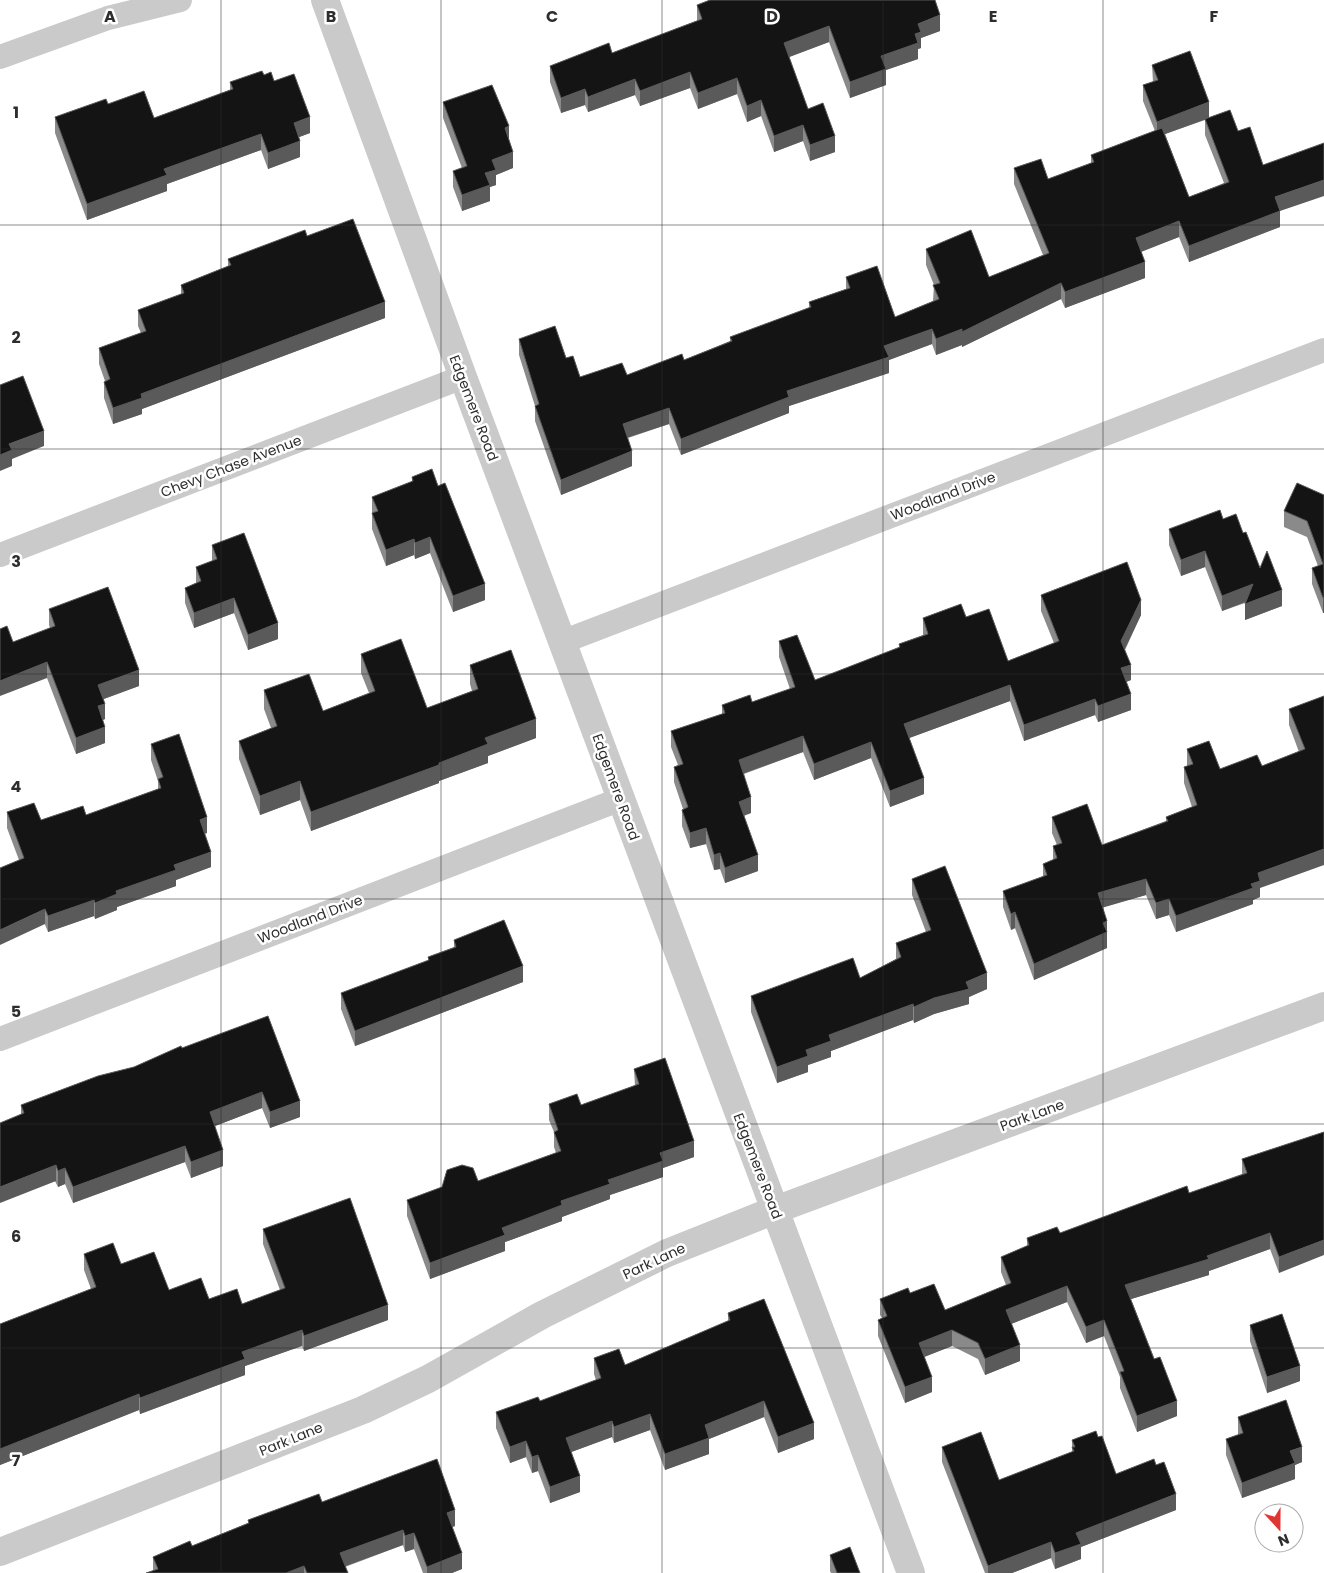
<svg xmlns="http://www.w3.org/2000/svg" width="1324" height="1573" font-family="Poppins,sans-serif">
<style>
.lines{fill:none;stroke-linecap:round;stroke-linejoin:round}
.minor{stroke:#cacaca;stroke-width:24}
.tertiary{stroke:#cacaca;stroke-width:28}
.wall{fill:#8a8a8a;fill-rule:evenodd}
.shaded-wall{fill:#5a5a5a}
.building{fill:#141414;stroke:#5a5a5a}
.grid{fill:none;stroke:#2d2d2d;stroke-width:1;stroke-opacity:0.55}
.labels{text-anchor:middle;stroke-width:5;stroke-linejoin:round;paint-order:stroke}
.street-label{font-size:14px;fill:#2d2d2d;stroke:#fff}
.grid-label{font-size:16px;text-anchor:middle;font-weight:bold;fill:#2d2d2d;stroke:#fff;stroke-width:5;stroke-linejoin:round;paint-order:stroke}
</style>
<rect width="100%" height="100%" fill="#fff"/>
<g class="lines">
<path class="minor" d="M0 57 108 18 180 0
M0 555 463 377
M562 642 1324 350
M0 1039 621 799"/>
<path class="tertiary" d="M325 0 463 377 911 1573
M0 1552 363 1410 428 1379 542 1315 667 1253 775 1210 1324 1006"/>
</g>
<path class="wall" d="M697 5 940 31 921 38V48L918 49V59L886 70V85L850 98 829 42 789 57 808 109 835 152 810 161 803 141 774 152 761 116 747 122 737 94 698 109 690 88 640 106 635 95 588 112 585 105 561 113 550 82V66L612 53 697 21Z
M1152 65 1209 118 1238 131 1280 211V227L1189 262 1179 237 1141 251 1145 278 1065 308 1061 299 962 347V345L936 355 932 344 889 360V373L789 406V413L681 455 669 424 628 438 632 466 561 495 535 421V406L519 355V339L566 358 580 377 627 375 684 360 730 341V337L809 308V302L846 289V277L895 317 933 301 934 285 926 265V249L989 277 1043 255 1014 184V168L1048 179 1091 163V155L1155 131 1143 101V85L1153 82ZM1205 120V135L1224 183 1189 197 1165 134Z
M264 75 274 81 310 133 299 137 300 157 268 169 261 150 167 184V191L87 220 55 133V117L108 104 154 118 230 90V82Z
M443 102 509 140 513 168 496 175V185L490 187V201L462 211 453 187V171L462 168 443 118Z
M307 236 385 318 142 409V414L113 424 104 398V382L105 381 99 364V348L141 333 138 326V310L181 294V285L228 266V259Z
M412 477 485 600 453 612 430 553 415 559 414 555 386 566 372 529V497L412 482Z
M1324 495V613H1323L1312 584V568L1318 566 1307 537 1284 527V511Z
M1223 519 1260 568 1282 606 1245 620V603L1222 611 1205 567 1181 576 1169 545V529Z
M212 545 278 639 248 650 234 613 194 628 185 603V588L196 583V567L212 561Z
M1041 595 1141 615 1125 650 1131 680 1126 682 1131 710 1098 722 1095 715 1024 741 1010 701 909 738 924 794 890 807 871 758 814 780 803 752 744 774 751 813 744 816 758 871 725 883 720 869 714 870 706 844 690 848 682 826V810L683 809 674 782V767L678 765 671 747V731L722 714V705L752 702 790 689 779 657V641L815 680 899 648V644L923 635V618L966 617 1008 661 1054 643 1041 611Z
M49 609 139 686 104 699 105 719 103 720 105 743 76 754 47 678 13 642 50 628 49 625Z
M361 654 427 708 472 691 470 684V665L536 738 488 756V763L439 781V783L311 831 300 800 260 815 239 759V741L271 728 264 709V690L323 711 369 693 361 673Z
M1324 696 1260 888V897L1253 900V904L1176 932 1169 915 1156 919 1146 895 1103 907 1107 937V948L1034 980 1015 928 1011 930 1003 907V891L1043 877V864L1053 860V846L1057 845 1052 833V817L1102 845 1166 821V817L1192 807 1184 783V767L1187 766V749L1220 769 1262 766 1299 752 1289 725V709Z
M151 744 207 833 204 834 211 867 176 880V886L117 907V910L95 919 94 916 48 932 19 860 7 828V812L41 820 86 815 158 789V781L151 760Z
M912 879 987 989 969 997V1004L934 1014 914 1023 913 1020 831 1051V1057L808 1065V1072L777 1083 751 1012V996L860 978 896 959V943L926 932 912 895Z
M454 940 523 982 355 1046 341 1009V993L428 961V957L454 947Z
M268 1016 300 1117 270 1128 262 1108 215 1126 223 1166 191 1178 185 1162 73 1203 65 1184 58 1187 21 1115V1105L134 1067Z
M634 1069 694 1157 663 1168V1177L610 1195V1199L562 1217V1221L505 1242V1251L430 1279 407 1216V1200L442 1187 478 1181 556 1153 554 1147V1132L549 1120V1104L581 1105 635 1086Z
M1324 1132 1279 1273 1270 1249 1209 1271V1275L1131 1299 1177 1416 1137 1432 1120 1388V1377L1104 1336 1086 1343 1067 1302 1011 1324 1020 1361 985 1375 978 1359 952 1346 924 1357 932 1392 905 1403 878 1336V1320L882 1318 880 1315V1299L910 1293 945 1310 1006 1285 1001 1272V1257L1027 1246V1238L1060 1233 1189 1193 1242 1174V1159Z
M263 1229 388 1320 304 1351 302 1346 245 1366V1375L140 1414 139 1410 0 1465V1324L91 1289 84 1270V1254L121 1264 169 1290 209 1299 242 1304 280 1290 263 1244Z
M728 1313 814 1439 778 1453 764 1417 709 1439V1454L665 1470 650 1430 614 1443 612 1437 571 1452 580 1492 550 1503 538 1471 532 1473 526 1457 510 1463 496 1428V1412L540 1401 596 1380 594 1374V1358L625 1365 728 1321Z
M1250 1325 1300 1381 1267 1393 1250 1341Z
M1238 1417 1302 1462 1295 1465V1479L1242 1498 1226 1455V1439L1238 1435Z
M1098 1437 1116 1474 1176 1510 1081 1547V1559L1055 1569 1051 1558 1012 1573H985L942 1462V1447L999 1480 1072 1452V1440Z
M322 1502 455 1526 452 1527 462 1569 452 1573H423L414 1549 405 1552 403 1545 345 1567 348 1573H146L153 1571V1557L192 1546 248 1523V1520Z
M830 1555 860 1573H831L830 1571Z"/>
<path class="shaded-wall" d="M940 15V31L921 38V48L918 49V59L886 70V85L850 98V82L881 56 915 34 918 24Z
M829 26V42L784 59V43Z
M690 72V88L640 106V91Z
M737 78V94L698 109V93Z
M635 79V95L588 112V97Z
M585 89V105L561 113V98Z
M761 100V116L747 122V106Z
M1209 102V118L1157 137V122Z
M310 117V133L294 139V123Z
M803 125V141L774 152V136Z
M509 126V142L505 128Z
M261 134V150L167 184V191L87 220V204L164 169Z
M835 136V152L810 161V145Z
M300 141V157L268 169V153Z
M513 152V168L496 175V185L490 187V201L462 211V195L485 173 492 160Z
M1324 180V196L1280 211V227L1189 262V246L1275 197Z
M1179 221V237L1136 254V238Z
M1145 262V278L1065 308V292Z
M1061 283V299L962 347V332Z
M385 302V318L142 409V414L113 424V408L141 394Z
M932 329V344L889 360V373L789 406V413L681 455V439L787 391 884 346Z
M962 329V345L936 355V339Z
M669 408V424L623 439V424Z
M44 431V446L12 459V466L0 471V455L9 444Z
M632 451V466L561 495V480Z
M430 537V553L415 559V543Z
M414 539V555L386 566V550Z
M1205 551V567L1181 576V560Z
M485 584V600L453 612V596Z
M1253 584V599L1222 611V596Z
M1282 590V606L1245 620V604Z
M1324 597V613H1323V598Z
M234 598V613L194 628V613Z
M1141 600V615L1121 657V641Z
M278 623V639L248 650V635Z
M47 662V678L0 696V681Z
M1131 665V680L1121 684V668Z
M139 670V686L98 701V685Z
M1010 685V701L904 740V724Z
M1131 694V710L1098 722V706Z
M1095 699V715L1024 741V725Z
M105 704V719L98 722V706Z
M536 719V738L488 756V763L439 781V783L311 831V812L439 763 485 738Z
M105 727V743L76 754V738Z
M803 736V752L739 775V760Z
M871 742V758L814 780V764Z
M924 778V794L890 807V791Z
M300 781V800L260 815V796Z
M751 797V813L739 817V802Z
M207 817V833L200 835V820Z
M706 828V844L690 848V833Z
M1324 849V865L1260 888V897L1253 900V904L1176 932V916L1251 884 1258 873Z
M211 852V867L176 880V886L117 907V910L95 919V903L116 891 174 865Z
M720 853V869L714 870V855Z
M758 855V871L725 883V868Z
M1146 879V895L1098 909V893Z
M1169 899V915L1156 919V903Z
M94 900V916L48 932V916Z
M45 909V924L0 945V930Z
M1015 912V928L1011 930V914Z
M1107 921V948L1034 980V964L1103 923Z
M523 966V982L355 1046V1031Z
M987 973V989L969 997V1004L934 1014 914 1023V1007L966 982Z
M913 1004V1020L831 1051V1057L808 1065V1072L777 1083V1067L829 1035Z
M262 1092V1108L210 1128V1112Z
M300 1101V1117L270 1128V1112Z
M694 1141V1157L663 1168V1177L610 1195V1199L562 1217V1221L505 1242V1251L430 1279V1263L502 1228 608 1180 660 1153Z
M185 1146V1162L73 1203V1187Z
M223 1150V1166L191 1178V1162Z
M56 1165V1181L0 1203V1187Z
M65 1168V1184L58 1187V1171Z
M1270 1233V1249L1209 1271V1275L1125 1301V1285Z
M1324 1240V1255L1279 1273V1257Z
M1067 1286V1302L1006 1326V1310Z
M388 1305V1320L304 1351V1336Z
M1104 1320V1336L1086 1343V1327Z
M302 1330V1346L245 1366V1375L140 1414V1398L242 1352Z
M952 1330V1346L919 1359V1343Z
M1020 1345V1361L985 1375V1359Z
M1300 1366V1381L1267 1393V1377Z
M932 1377V1392L905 1403V1387Z
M139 1394V1410L0 1465V1449Z
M764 1401V1417L709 1439V1454L665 1470V1454L705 1425Z
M1177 1401V1416L1137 1432V1416Z
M650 1414V1430L614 1443V1427Z
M612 1421V1437L566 1454V1438Z
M814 1423V1439L778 1453V1437Z
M526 1441V1457L510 1463V1447Z
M1302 1447V1462L1295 1465V1479L1242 1498V1483L1290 1451Z
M538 1455V1471L532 1473V1457Z
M580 1476V1492L550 1503V1487Z
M1176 1494V1510L1081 1547V1559L1055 1569V1553L1076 1533Z
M455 1510V1526L447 1529V1513Z
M403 1530V1545L340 1568V1553Z
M414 1533V1549L405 1552V1536Z
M1051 1542V1558L1012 1573H988V1566Z
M462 1553V1569L452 1573H427V1567Z
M304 1566V1573H286Z"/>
<path class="building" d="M710 0H935L940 15 918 24 921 32 915 34 918 43 881 56 886 69 850 82 829 26 784 43 808 109 823 103 835 136 810 145 803 125 774 136 761 100 747 106 737 78 698 93 690 72 640 91 635 79 588 97 585 89 561 98 550 66 609 43 612 53 702 19 697 5Z
M1190 51 1209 102 1157 122 1143 85 1158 80 1152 65Z
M262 71 264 75 271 72 274 81 294 74 310 117 294 123 300 141 268 153 261 134 164 169 167 175 87 204 55 117 106 99 108 104 144 91 154 118 233 89 230 82Z
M492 85 509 126 505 128 513 152 492 160 496 170 485 173 490 185 462 195 453 171 467 166 443 102Z
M1230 110 1238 131 1250 127 1263 165 1324 143V180L1275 197 1280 211 1189 246 1179 221 1136 238 1145 262 1065 292 1061 283 962 332V329L936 339 932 329 884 346 889 357 787 391 789 397 681 439 669 408 623 424 632 451 561 480 535 406 539 404 519 339 555 326 566 358 573 356 580 377 622 363 627 375 682 354 684 360 732 341 730 337 811 307 809 302 850 288 846 277 877 266 895 317 939 299 933 285 940 283 926 249 971 230 989 277 1049 253 1014 168 1041 159 1048 179 1094 162 1091 155 1162 128 1189 197 1229 182 1205 119Z
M353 219 385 302 141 394 142 398 113 408 104 382 110 379 99 348 146 331 138 310 184 293 181 285 231 265 228 259 305 230 307 236Z
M23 376 44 431 9 444 12 450 0 455V385Z
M432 469 438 486 445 483 485 584 453 596 430 537 415 543 414 539 386 550 372 513 378 511 372 497 413 481 412 477Z
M1297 483 1324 495V597L1323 598 1312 568 1323 564 1307 521 1284 511Z
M1220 510 1223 519 1236 514 1243 533 1246 532 1260 568 1267 551 1282 590 1245 604 1253 584 1222 596 1205 551 1181 560 1169 529Z
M244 533 278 623 248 635 234 598 194 613 185 588 201 581 196 567 217 559 212 545Z
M1127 562 1141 600 1121 641 1131 665 1121 668 1131 694 1098 706 1095 699 1024 725 1010 685 904 724 924 778 890 791 871 742 814 764 803 736 739 760 751 797 739 802 758 855 725 868 720 853 714 855 706 828 690 833 682 810 688 807 674 767 683 764 671 731 725 713 722 705 750 695 752 702 795 687 779 641 797 635 815 680 900 647 899 644 928 634 923 618 961 604 966 617 989 609 1008 661 1059 641 1041 595Z
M108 587 139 670 98 685 105 704 98 706 105 727 76 738 47 662 0 681V629L7 626 13 642 55 626 49 609Z
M401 639 427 708 478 689 470 665 511 650 536 719 485 738 488 744 439 763V765L311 812 300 781 260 796 239 741 277 726 264 690 309 674 323 711 375 691 361 654Z
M1324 696V849L1258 873 1260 881 1251 884 1253 888 1176 916 1169 899 1156 903 1146 879 1098 893 1107 921 1103 923 1107 932 1034 964 1015 912 1011 914 1003 891 1047 875 1043 864 1057 858 1053 846 1062 843 1052 817 1087 804 1102 845 1168 821 1166 817 1197 805 1184 767 1193 764 1187 749 1209 741 1220 769 1257 755 1262 766 1305 749 1289 709Z
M179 734 207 817 200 820 211 852 174 865 176 870 116 891 117 894 95 903 94 900 48 916 45 909 0 930V868L24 858 7 812 34 803 41 820 83 806 86 815 161 788 158 779 163 777 151 744Z
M945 866 987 973 966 982 969 989 934 998 914 1007 913 1004 829 1035 831 1041 806 1050 808 1056 777 1067 751 996 853 958 860 978 901 957 896 943 931 930 912 879Z
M504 920 523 966 355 1031 341 993 429 960 428 957 456 947 454 940Z
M268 1016 300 1101 270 1112 262 1092 210 1112 223 1150 191 1162 185 1146 73 1187 65 1168 58 1171 56 1165 0 1187V1123L24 1113 21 1105 98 1076 134 1067 181 1046 182 1048Z
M665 1058 694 1141 660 1153 663 1161 608 1180 610 1184 561 1201 562 1205 502 1228 505 1235 430 1263 407 1200 442 1187 447 1170 462 1165 473 1168 478 1181 561 1151 554 1132 558 1130 549 1104 577 1094 581 1105 639 1084 634 1069Z
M1324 1132V1240L1279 1257 1270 1233 1207 1256 1209 1259 1125 1285 1154 1359 1160 1357 1177 1401 1137 1416 1120 1372 1124 1371 1104 1320 1086 1327 1067 1286 1006 1310 1020 1345 985 1359 978 1343 952 1330 919 1343 932 1377 905 1387 878 1320 887 1316 880 1299 908 1288 910 1293 934 1284 945 1310 1011 1283 1001 1257 1029 1245 1027 1238 1057 1227 1060 1233 1187 1186 1189 1193 1247 1173 1242 1159Z
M350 1198 388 1305 304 1336 302 1330 242 1352 245 1359 140 1398 139 1394 0 1449V1324L96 1287 84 1254 113 1243 121 1264 154 1252 169 1290 201 1278 209 1299 237 1289 242 1304 285 1288 263 1229Z
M764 1299 814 1423 778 1437 764 1401 705 1425 709 1438 665 1454 650 1414 614 1427 612 1421 566 1438 580 1476 550 1487 538 1455 532 1457 526 1441 510 1447 496 1412 538 1397 540 1401 601 1378 594 1358 619 1349 625 1365 730 1320 728 1313Z
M1282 1314 1300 1366 1267 1377 1250 1325Z
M1286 1400 1302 1447 1290 1451 1295 1463 1242 1483 1226 1439 1243 1433 1238 1417Z
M1096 1431 1098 1437 1102 1436 1116 1474 1154 1459 1156 1465 1164 1462 1176 1494 1076 1533 1081 1544 1055 1553 1051 1542 988 1566 942 1447 981 1432 999 1480 1074 1451 1072 1447H1075L1072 1440Z
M437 1459 455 1510 447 1513 462 1553 427 1567 414 1533 405 1536 403 1530 340 1553 348 1573H307L304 1566 286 1573H146L158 1569 153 1557 190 1541 192 1546 249 1523 248 1520 319 1494 322 1502Z
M850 1547 860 1573H837L830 1555Z"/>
<path class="grid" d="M221 0V1573M441 0V1573M662 0V1573M883 0V1573M1103 0V1573M0 225H1324M0 449H1324M0 674H1324M0 899H1324M0 1124H1324M0 1348H1324"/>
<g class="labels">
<g class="street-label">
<text transform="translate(474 408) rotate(69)" y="5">Edgemere Road</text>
<text transform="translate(231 466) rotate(-21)" y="5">Chevy Chase Avenue</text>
<text transform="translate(943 496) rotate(-21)" y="5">Woodland Drive</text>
<text transform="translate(616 787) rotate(70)" y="5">Edgemere Road</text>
<text transform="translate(310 919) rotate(-21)" y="5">Woodland Drive</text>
<text transform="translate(1032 1115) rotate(-20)" y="5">Park Lane</text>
<text transform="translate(758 1166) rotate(69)" y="5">Edgemere Road</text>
<text transform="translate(654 1261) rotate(-25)" y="5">Park Lane</text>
<text transform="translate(291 1439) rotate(-22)" y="5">Park Lane</text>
</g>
</g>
<g class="grid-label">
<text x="110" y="22">A</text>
<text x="331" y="22">B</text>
<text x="552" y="22">C</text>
<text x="772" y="22">D</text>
<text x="993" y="22">E</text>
<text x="1214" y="22">F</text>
<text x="16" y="118">1</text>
<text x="16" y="343">2</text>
<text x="16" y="567">3</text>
<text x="16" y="792">4</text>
<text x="16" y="1017">5</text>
<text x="16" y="1242">6</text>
<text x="16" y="1466">7</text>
</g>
<g transform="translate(1279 1528) rotate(159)"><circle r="24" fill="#ffffff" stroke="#ababab"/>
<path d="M0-4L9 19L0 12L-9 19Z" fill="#e03633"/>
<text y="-8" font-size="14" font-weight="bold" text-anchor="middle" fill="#2d2d2d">N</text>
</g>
</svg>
